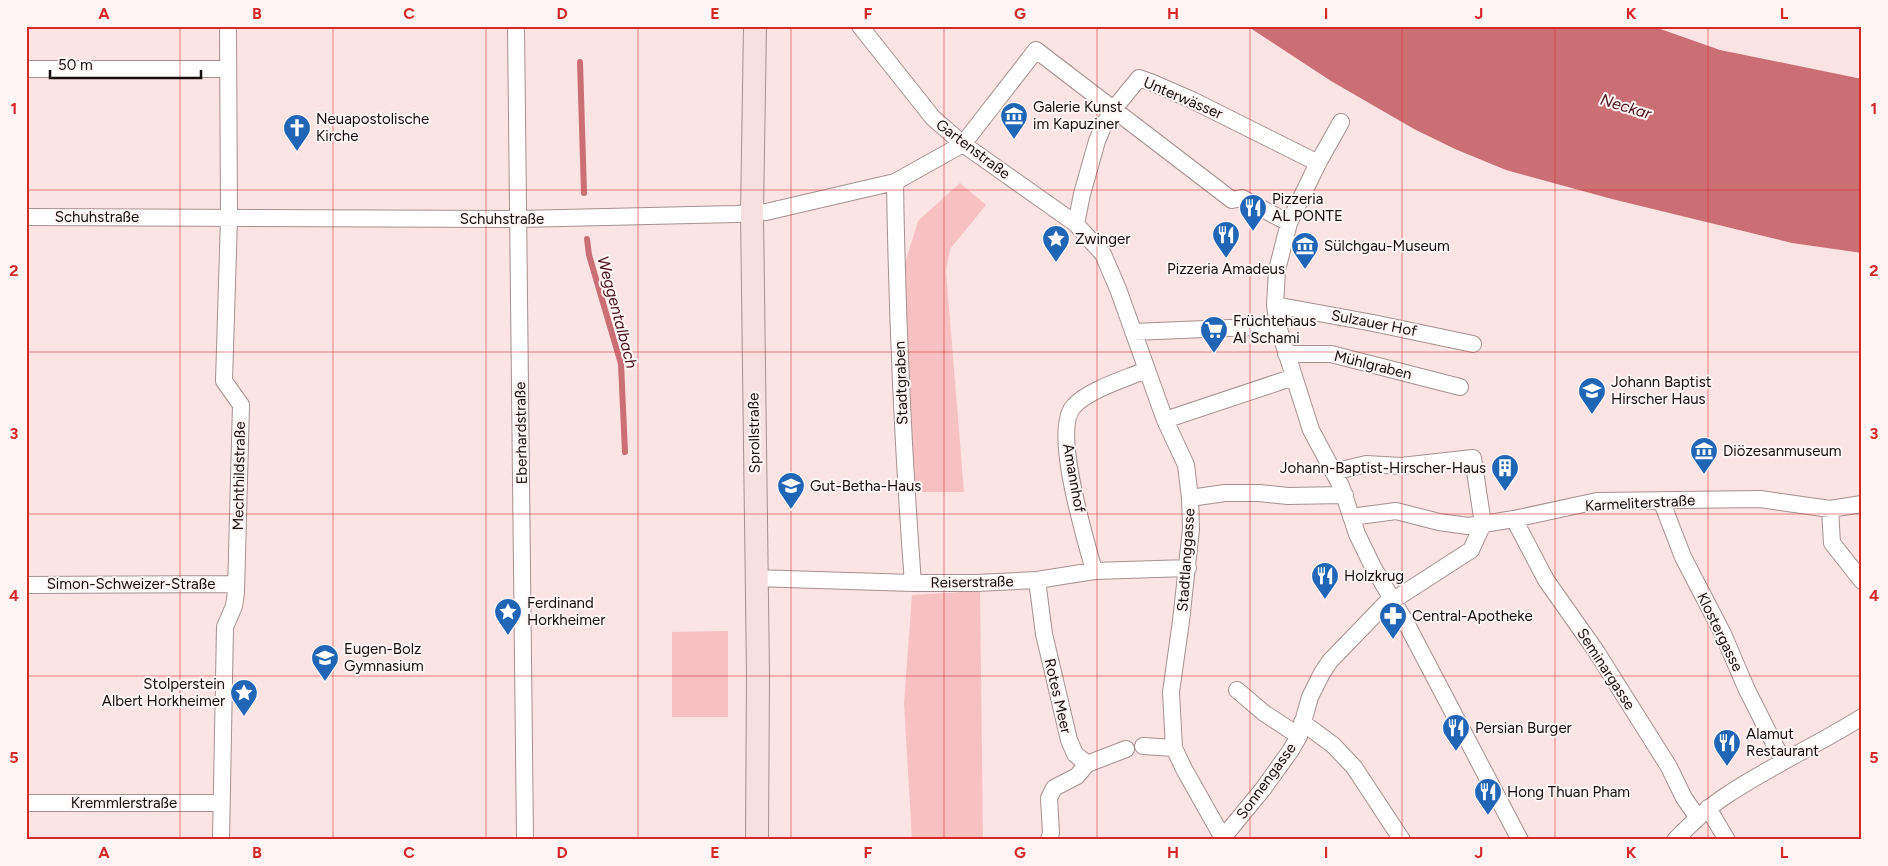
<svg xmlns="http://www.w3.org/2000/svg" width="1888" height="866" font-family="Figtree,sans-serif">
<style>
.green{fill:#f7c1c3}
.water{fill:#cb6f75}
.lines{fill:none;stroke-linecap:round;stroke-linejoin:round}
.stream{stroke:#cb6f75;stroke-width:6}
.street-casing{stroke:#a79090;stroke-width:18}
.secondary-casing{stroke:#a79090;stroke-width:24}
.street{stroke:#fff;stroke-width:16}
.secondary{stroke:#f8e0e1;stroke-width:22}
.grid{fill:none;stroke:#d62828;stroke-width:1;stroke-opacity:0.55}
.labels{text-anchor:middle;stroke-width:4;stroke-linejoin:round;paint-order:stroke}
.street-label{font-size:15px;fill:#160e0e;stroke:#fff5f5}
.poi-label{font-size:15px;fill:#160e0e;stroke:#fff5f5;text-anchor:start}
.water-label{font-size:16px;font-style:italic;fill:#4b1019;stroke:#fff5f5}
.neatline{fill:none;stroke:#d62828;stroke-width:2}
.grid-label{font-size:16px;text-anchor:middle;font-weight:bold;fill:#d62828}
</style>
<rect width="100%" height="100%" fill="#fce3e4"/>
<path class="green" d="M960 183 986 205 950 249 946 271 964 492H913L912 425 902 273 918 221Z
M980 591 983 840H912L904 703 912 595Z
M728 631V717H672V632Z"/>
<path class="water" d="M1247 26H1652L1720 50 1862 79V253L1792 243 1612 199 1506 170 1455 149 1414 129 1331 81Z"/>
<g class="lines">
<path class="stream" d="M580 62 584 193
M587 239 589 255 621 364 625 452"/>
<defs>
<path id="street" d="M516 26 525 840
M860 26 933 118 963 144 1076 224 1103 254 1118 289 1165 420 1186 465 1190 498 1191 529 1181 621 1171 692 1174 748 1184 769 1224 840
M26 69H228
M1341 122 1318 163 1289 223 1277 270 1275 305 1278 326 1311 430 1341 486 1357 534 1373 567 1405 621 1520 840
M895 182C897 316 903 450 913 583
M26 217 519 219 736 214 766 212 895 182 963 144 1036 50 1232 200 1242 198 1289 223
M1076 224 1082 194 1097 141 1104 124 1113 110 1139 78 1153 83 1192 100 1318 163
M1275 305 1373 323 1473 344
M1133 332 1278 326
M1286 354H1331L1460 387
M1165 420 1294 377
M1333 472 1366 464 1401 466 1473 458 1483 524 1468 526 1439 522 1396 511 1351 517
M1190 498 1225 493H1259L1288 496 1345 495
M1661 500 1683 557 1723 634 1747 690 1783 761
M1830 509 1832 543 1862 581
M1514 519 1546 580 1596 651 1669 767 1684 798 1698 818
M1094 571C1086 540 1051 429 1074 406 1088 390 1125 379 1146 370
M755 578 913 583H976L1037 580 1094 571 1188 568
M1037 580 1044 634 1069 740 1075 754 1087 764 1126 749
M26 585 236 584
M1392 601 1471 550 1483 524 1514 519 1597 501 1760 499 1830 509 1862 504
M1237 690 1264 713 1299 736
M1302 722 1333 745 1354 767 1402 840
M1143 746 1174 748
M26 803H221
M1708 808 1727 840
M221 840 225 627 234 606 236 592 241 405 224 381 229 218 228 26
M1049 840 1051 833 1049 798 1054 788 1077 776 1087 764
M1221 840 1263 789 1291 750 1299 736 1310 697 1322 673 1330 661 1390 599
M1675 840C1692 823 1709 806 1730 793 1773 765 1819 744 1862 717"/>
<path id="secondary" d="M755 26 752 213 758 675 757 840"/>
</defs>
<use href="#street" class="street-casing"/>
<use href="#secondary" class="secondary-casing"/>
<use href="#street" class="street"/>
<use href="#secondary" class="secondary"/>
</g>
<path class="grid" d="M180 26V840M333 26V840M486 26V840M638 26V840M791 26V840M944 26V840M1097 26V840M1250 26V840M1402 26V840M1555 26V840M1708 26V840M26 190H1862M26 352H1862M26 514H1862M26 676H1862"/>
<defs>
<symbol id="museum-pin" viewBox="-11 -11 22 30"><path d="M0 17L-7.5 6A9.5 9.5 0 1 1 7.5 6Z" fill="#2165b6" stroke="#fff5f5"/><path d="M0-6L6-3V-2H-6V-3ZM-5-1h2V3h-2ZM-1-1h2V3h-2ZM3-1h2V3H3ZM-6 4H6V6H-6Z" fill="#fff"/></symbol>
<symbol id="church-pin" viewBox="-11 -11 22 30"><path d="M0 17L-7.5 6A9.5 9.5 0 1 1 7.5 6Z" fill="#2165b6" stroke="#fff5f5"/><path d="M-1.2-6h2.4v3.5h3.3v2.4h-3.3V6h-2.4V-.1h-3.3v-2.4h3.3Z" fill="#fff"/></symbol>
<symbol id="restaurant-pin" viewBox="-11 -11 22 30"><path d="M0 17L-7.5 6A9.5 9.5 0 1 1 7.5 6Z" fill="#2165b6" stroke="#fff5f5"/><path d="M-5-6h1v4h1v-4h1v4h1v-4h1v5L-1.5 .5V6h-2V.5L-5-1ZM5-6V6H3V1.5H1.5Q1.5-4 5-6Z" fill="#fff"/></symbol>
<symbol id="sight-pin" viewBox="-11 -11 22 30"><path d="M0 17L-7.5 6A9.5 9.5 0 1 1 7.5 6Z" fill="#2165b6" stroke="#fff5f5"/><path d="M0-6L1.8-2.2L6-1.7L2.9 1.2L3.7 5.4L0 3.3L-3.7 5.4L-2.9 1.2L-6-1.7L-1.8-2.2Z" fill="#fff"/></symbol>
<symbol id="supermarket-pin" viewBox="-11 -11 22 30"><path d="M0 17L-7.5 6A9.5 9.5 0 1 1 7.5 6Z" fill="#2165b6" stroke="#fff5f5"/><path d="M-6-5.5h2.5l.6 2H6L4.5 2H-2.5L-4.4-4H-6ZM-1.5 3.2a1.3 1.3 0 1 0 .1 0ZM3 3.2a1.3 1.3 0 1 0 .1 0Z" fill="#fff"/></symbol>
<symbol id="university-pin" viewBox="-11 -11 22 30"><path d="M0 17L-7.5 6A9.5 9.5 0 1 1 7.5 6Z" fill="#2165b6" stroke="#fff5f5"/><path d="M0-5L7-2L0 1L-7-2ZM-4 1L0 2.5L4 1V4Q0 6-4 4Z" fill="#fff"/></symbol>
<symbol id="building-pin" viewBox="-11 -11 22 30"><path d="M0 17L-7.5 6A9.5 9.5 0 1 1 7.5 6Z" fill="#2165b6" stroke="#fff5f5"/><path d="M-4-6H4V6H1V3H-1V6H-4ZM-2.5-4.3h1.7v1.8h-1.7ZM.8-4.3h1.7v1.8H.8ZM-2.5-1h1.7V.8h-1.7ZM.8-1h1.7V.8H.8Z" fill="#fff"/></symbol>
<symbol id="school-pin" viewBox="-11 -11 22 30"><path d="M0 17L-7.5 6A9.5 9.5 0 1 1 7.5 6Z" fill="#2165b6" stroke="#fff5f5"/><path d="M0-5L7-2L0 1L-7-2ZM-4 1L0 2.5L4 1V4Q0 6-4 4Z" fill="#fff"/></symbol>
<symbol id="pharmacy-pin" viewBox="-11 -11 22 30"><path d="M0 17L-7.5 6A9.5 9.5 0 1 1 7.5 6Z" fill="#2165b6" stroke="#fff5f5"/><path d="M-2-6h4v4h4v4h-4v4h-4v-4h-4v-4h4Z" fill="#fff"/></symbol>
</defs>
<g fill-rule="evenodd">
<use href="#museum-pin" x="998" y="100" width="32" height="43"/>
<use href="#church-pin" x="281" y="112" width="32" height="43"/>
<use href="#restaurant-pin" x="1237" y="192" width="32" height="43"/>
<use href="#restaurant-pin" x="1210" y="219" width="32" height="43"/>
<use href="#sight-pin" x="1040" y="223" width="32" height="43"/>
<use href="#museum-pin" x="1289" y="230" width="32" height="43"/>
<use href="#supermarket-pin" x="1198" y="314" width="32" height="43"/>
<use href="#university-pin" x="1576" y="375" width="32" height="43"/>
<use href="#museum-pin" x="1688" y="435" width="32" height="43"/>
<use href="#building-pin" x="1489" y="452" width="32" height="43"/>
<use href="#school-pin" x="775" y="470" width="32" height="43"/>
<use href="#restaurant-pin" x="1309" y="560" width="32" height="43"/>
<use href="#sight-pin" x="492" y="596" width="32" height="43"/>
<use href="#pharmacy-pin" x="1377" y="600" width="32" height="43"/>
<use href="#school-pin" x="309" y="642" width="32" height="43"/>
<use href="#sight-pin" x="228" y="677" width="32" height="43"/>
<use href="#restaurant-pin" x="1440" y="712" width="32" height="43"/>
<use href="#restaurant-pin" x="1711" y="727" width="32" height="43"/>
<use href="#restaurant-pin" x="1472" y="776" width="32" height="43"/>
</g>
<g class="labels">
<g class="street-label">
<text transform="translate(1183 98) rotate(23)" y="5">Unterwässer</text>
<text transform="translate(973 149) rotate(37)" y="5">Gartenstraße</text>
<text x="97" y="222">Schuhstraße</text>
<text x="502" y="224">Schuhstraße</text>
<text transform="translate(1374 323) rotate(11)" y="5">Sulzauer Hof</text>
<text transform="translate(1373 365) rotate(14)" y="5">Mühlgraben</text>
<text transform="translate(901 383) rotate(-92)" y="5">Stadtgraben</text>
<text transform="translate(521 433) rotate(-91)" y="5">Eberhardstraße</text>
<text transform="translate(754 433) rotate(-91)" y="5">Sprollstraße</text>
<text transform="translate(239 476) rotate(-89)" y="5">Mechthildstraße</text>
<text transform="translate(1074 478) rotate(80)" y="5">Amannhof</text>
<text transform="translate(1640 503) rotate(-3)" y="5">Karmeliterstraße</text>
<text transform="translate(1186 560) rotate(-86)" y="5">Stadtlanggasse</text>
<text transform="translate(972 582) rotate(-1)" y="5">Reiserstraße</text>
<text x="131" y="589">Simon-Schweizer-Straße</text>
<text transform="translate(1720 632) rotate(64)" y="5">Klostergasse</text>
<text transform="translate(1606 669) rotate(57)" y="5">Seminargasse</text>
<text transform="translate(1058 696) rotate(77)" y="5">Rotes Meer</text>
<text transform="translate(1266 781) rotate(-54)" y="5">Sonnengasse</text>
<text x="124" y="808">Kremmlerstraße</text>
</g>
<g class="poi-label">
<text x="1033" y="112">Galerie Kunst<tspan x="1033" dy="17">im Kapuziner</tspan></text>
<text x="316" y="124">Neuapostolische<tspan x="316" dy="17">Kirche</tspan></text>
<text x="1272" y="204">Pizzeria<tspan x="1272" dy="17">AL PONTE</tspan></text>
<text x="1075" y="244">Zwinger</text>
<text x="1324" y="251">Sülchgau-Museum</text>
<text x="1226" y="274" text-anchor="middle">Pizzeria Amadeus</text>
<text x="1233" y="326">Früchtehaus<tspan x="1233" dy="17">Al Schami</tspan></text>
<text x="1611" y="387">Johann Baptist<tspan x="1611" dy="17">Hirscher Haus</tspan></text>
<text x="1723" y="456">Diözesanmuseum</text>
<text x="1486" y="473" text-anchor="end">Johann-Baptist-Hirscher-Haus</text>
<text x="810" y="491">Gut-Betha-Haus</text>
<text x="1344" y="581">Holzkrug</text>
<text x="527" y="608">Ferdinand<tspan x="527" dy="17">Horkheimer</tspan></text>
<text x="1412" y="621">Central-Apotheke</text>
<text x="344" y="654">Eugen-Bolz<tspan x="344" dy="17">Gymnasium</tspan></text>
<text x="225" y="689" text-anchor="end">Stolperstein<tspan x="225" dy="17">Albert Horkheimer</tspan></text>
<text x="1475" y="733">Persian Burger</text>
<text x="1746" y="739">Alamut<tspan x="1746" dy="17">Restaurant</tspan></text>
<text x="1507" y="797">Hong Thuan Pham</text>
</g>
<g class="water-label">
<text transform="translate(1626 106) rotate(17)" y="6">Neckar</text>
<text transform="translate(618 312) rotate(75)" y="6">Weggentalbach</text>
</g>
</g>
<rect width="1888" height="866" fill="none" stroke="#fff5f5" stroke-width="55"/>
<path d="M50 70v8h151v-8" fill="none" stroke="#160e0e" stroke-width="2.5"/>
<text x="58" y="70" font-size="15" fill="#160e0e" stroke="#fff5f5" stroke-width="4" paint-order="stroke">50 m</text>
<rect x="28" y="28" width="1832" height="810" class="neatline"/>
<g class="grid-label">
<text x="104" y="19">A</text>
<text x="257" y="19">B</text>
<text x="409" y="19">C</text>
<text x="562" y="19">D</text>
<text x="715" y="19">E</text>
<text x="868" y="19">F</text>
<text x="1020" y="19">G</text>
<text x="1173" y="19">H</text>
<text x="1326" y="19">I</text>
<text x="1479" y="19">J</text>
<text x="1631" y="19">K</text>
<text x="1784" y="19">L</text>
<text x="14" y="114">1</text>
<text x="1874" y="114">1</text>
<text x="14" y="276">2</text>
<text x="1874" y="276">2</text>
<text x="14" y="439">3</text>
<text x="1874" y="439">3</text>
<text x="14" y="601">4</text>
<text x="1874" y="601">4</text>
<text x="14" y="763">5</text>
<text x="1874" y="763">5</text>
<text x="104" y="858">A</text>
<text x="257" y="858">B</text>
<text x="409" y="858">C</text>
<text x="562" y="858">D</text>
<text x="715" y="858">E</text>
<text x="868" y="858">F</text>
<text x="1020" y="858">G</text>
<text x="1173" y="858">H</text>
<text x="1326" y="858">I</text>
<text x="1479" y="858">J</text>
<text x="1631" y="858">K</text>
<text x="1784" y="858">L</text>
</g>
</svg>
